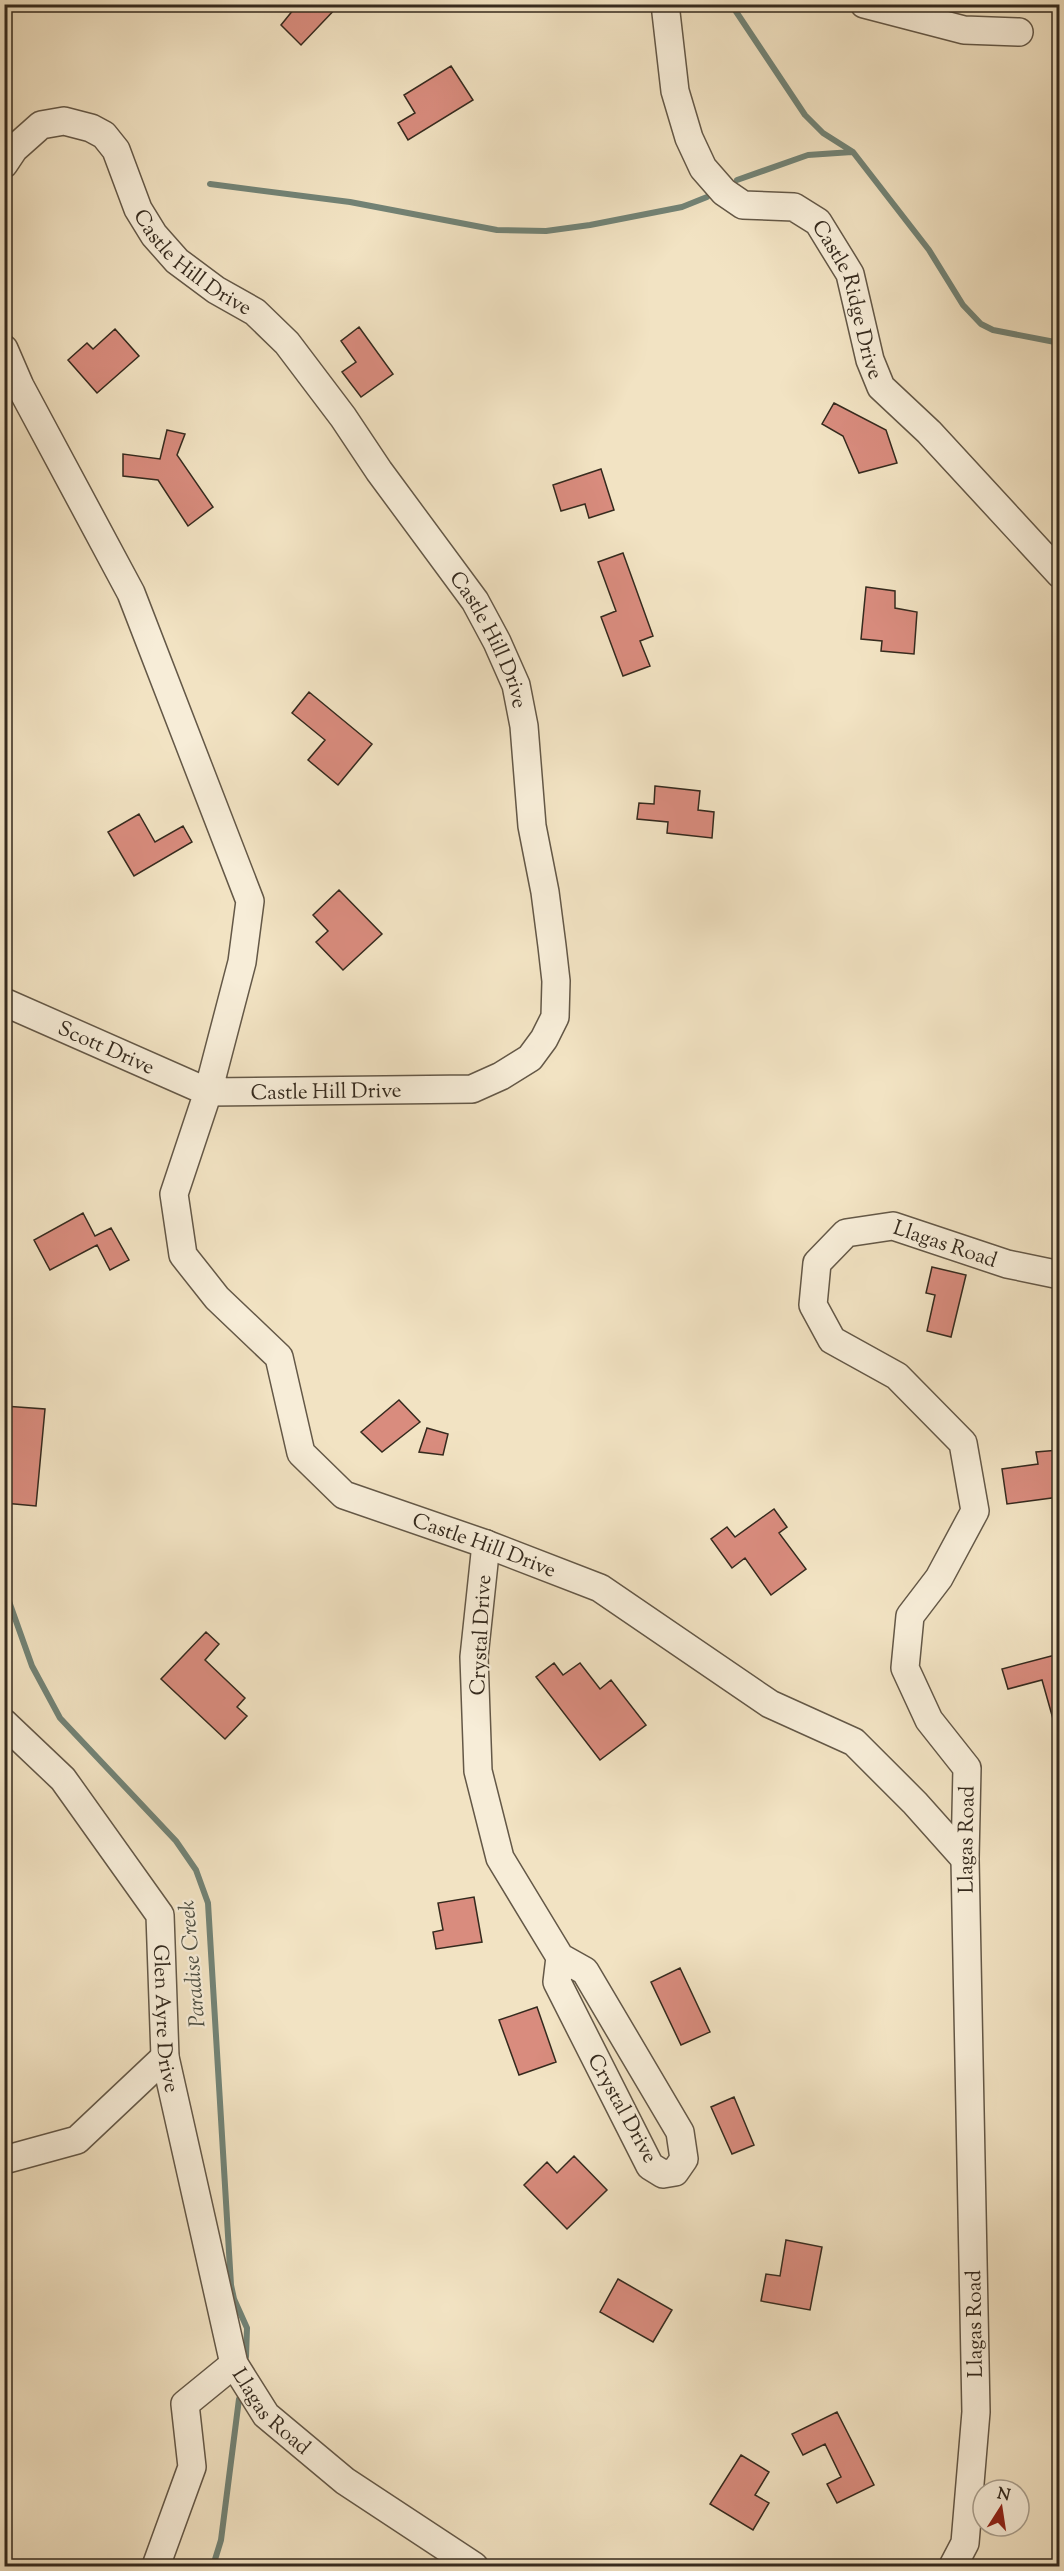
<svg xmlns="http://www.w3.org/2000/svg" width="1064" height="2571" font-family="'Sorts Mill Goudy',serif">
<style>
.lines{fill:none;stroke-linecap:round;stroke-linejoin:round}
.stream{stroke:#728376;stroke-width:6}
.building{fill:#d98c7e;stroke:#352a1e;stroke-width:1.5}
.minor-casing{stroke:#645847;stroke-width:30}
.minor{stroke:#f7edd8;stroke-width:27}
.labels{text-anchor:middle;stroke-width:4.5;stroke-linejoin:round;paint-order:stroke}
.street-label{font-size:21px;fill:#352a1e;stroke:#f7edd8}
.water-label{font-size:22px;font-style:italic;fill:#4e4f43;stroke:#f7edd8}
</style>
<rect width="100%" height="100%" fill="#f2e3c3"/>
<filter id="stains"><feTurbulence type="fractalNoise" baseFrequency=".00333" numOctaves="4"/><feColorMatrix values="0 0 0 0 .2 0 0 0 0 .09 0 0 0 0 .02 0 0 0 .5 -.17"/></filter>
<radialGradient id="worn" r=".72"><stop offset=".6" stop-color="#630" stop-opacity="0"/><stop offset="1" stop-color="#630" stop-opacity=".3"/></radialGradient>
<g class="lines">
<path class="stream" d="M731 4 805 115 823 133 853 152 929 250 963 305 981 324 993 330 1060 343
M737 180 808 155 852 152
M210 184 350 202 497 230 546 231 590 225 682 207 707 197
M6 1593 32 1666 60 1718 176 1841 196 1870 208 1903 231 2285 234 2299 247 2328 246 2357
M213 2566 221 2540 239 2399"/>
</g>
<path class="building" d="M298 4H340L301 45 281 25Z
M451 66 473 100 408 140 398 123 415 113 404 95Z
M359 327 393 374 361 397 342 372 356 362 341 341Z
M115 329 139 356 97 393 68 360 87 343 93 349Z
M834 403 886 430 897 463 859 473 843 436 822 424Z
M167 430 185 434 177 455 213 507 188 526 158 480 123 476V454L160 459Z
M601 469 614 510 589 518 585 504 561 511 553 485Z
M623 553 653 636 640 641 650 666 623 676 601 617 616 611 598 562Z
M866 587 895 591V608L917 612 914 654 881 651 882 641 861 639Z
M309 692 372 744 338 785 308 760 325 740 292 713Z
M655 786 700 791 698 810 714 812 712 838 667 833 668 822 637 819 639 803 654 804Z
M139 814 155 842 183 826 192 842 134 876 108 832Z
M339 890 382 934 343 970 316 942 328 931 313 915Z
M83 1213 95 1236 111 1228 129 1260 110 1270 97 1245 50 1270 34 1240Z
M932 1267 966 1275 951 1337 927 1331 935 1295 926 1293Z
M399 1400 420 1422 382 1452 361 1432Z
M4 1406 45 1409 36 1506 4 1503Z
M427 1428 448 1434 443 1455 419 1452Z
M1059 1450V1497L1007 1504 1002 1469 1038 1464 1036 1452Z
M774 1509 787 1527 779 1533 806 1569 771 1595 745 1558 732 1568 711 1539 727 1527 735 1537Z
M206 1632 219 1644 205 1660 245 1698 237 1707 247 1716 225 1739 161 1679Z
M1059 1654V1726H1055L1042 1680 1008 1689 1002 1669Z
M554 1663 563 1675 580 1663 600 1689 611 1680 646 1725 600 1760 536 1677Z
M474 1897 482 1942 436 1949 433 1932 443 1930 438 1903Z
M680 1968 710 2032 681 2045 651 1982Z
M537 2007 556 2062 519 2075 499 2020Z
M734 2097 754 2145 732 2154 711 2107Z
M574 2156 607 2190 567 2229 524 2185 547 2162 557 2173Z
M786 2240 822 2247 810 2310 761 2301 766 2274 780 2276Z
M618 2279 672 2310 653 2342 600 2312Z
M837 2412 874 2485 837 2503 827 2484 841 2477 825 2444 803 2455 792 2434Z
M741 2455 769 2472 755 2495 769 2503 753 2530 710 2504Z"/>
<g class="lines">
<defs>
<g id="minor">
<path id="s1" d="M665 4 675 91 689 138 703 168 724 192 743 205 794 207 818 222 850 274 870 360 881 387 929 432 1060 574"/>
<path d="M864 4 964 30 1019 32"/>
<path id="s2" d="M4 164 14 149 41 125 64 121 91 128 104 135 116 150 138 209 154 235 177 261 216 290 255 312 287 343 343 417 379 471 475 601 497 642 516 685 524 726 532 826 545 892 552 946 556 981 555 1017 544 1039 530 1058 501 1076 472 1089 208 1092 242 962 250 901 131 593 20 386 4 349"/>
<path id="s3" d="M4 1002 208 1092 174 1194 183 1255 217 1298 279 1357 301 1453 344 1495 486 1544 600 1588 770 1704 854 1742 915 1803 965 1859"/>
<path d="M486 1544 474 1657 478 1771 500 1858 560 1957 585 1971 680 2132 684 2159 675 2172 663 2174 650 2166 557 1982 560 1957"/>
<path id="s4" d="M4 1723 63 1779 160 1915 165 2057 234 2364 266 2415 345 2481 474 2566"/>
<path d="M4 2160 77 2140 165 2057"/>
<path d="M156 2566 192 2467 185 2404 234 2364"/>
<path id="s5" d="M953 2566 965 2543 976 2412 965 1859 967 1768 929 1720 905 1668 910 1616 939 1578 975 1511 963 1443 897 1376 832 1340 813 1305 817 1263 846 1233 893 1226 1007 1264 1060 1275"/>
</g>
</defs>
<use href="#minor" class="minor-casing"/>
<use href="#minor" class="minor"/>
</g>
<g class="labels">
<g class="street-label">
<text dy="7" stroke="none"><textPath href="#s2" startOffset="280">Castle Hill Drive</textPath></text>
<text dy="7" stroke="none"><textPath href="#s1" startOffset="388">Castle Ridge Drive</textPath></text>
<text dy="7" stroke="none"><textPath href="#s2" startOffset="766">Castle Hill Drive</textPath></text>
<text dy="7" stroke="none"><textPath href="#s3" startOffset="112">Scott Drive</textPath></text>
<text transform="translate(326 1091) rotate(-1)" y="7">Castle Hill Drive</text>
<text dy="7" stroke="none"><textPath href="#s5" startOffset="1560">Llagas Road</textPath></text>
<text dy="7" stroke="none"><textPath href="#s3" startOffset="840">Castle Hill Drive</textPath></text>
<text transform="translate(480 1635) rotate(-87)" y="7">Crystal Drive</text>
<text dy="7" stroke="none"><textPath href="#s5" startOffset="730">Llagas Road</textPath></text>
<text dy="7" stroke="none"><textPath href="#s4" startOffset="352">Glen Ayre Drive</textPath></text>
<text transform="translate(623 2108) rotate(61)" y="7">Crystal Drive</text>
<text transform="translate(974 2324) rotate(-91)" y="7">Llagas Road</text>
<text dy="7" stroke="none"><textPath href="#s4" startOffset="766">Llagas Road</textPath></text>
</g>
<g class="water-label">
<text transform="translate(191 1964) rotate(-95)" y="8">Paradise Creek</text>
</g>
</g>
<rect width="1064" height="2571" fill="none" stroke="#f2e3c3" stroke-width="24"/>
<rect x="6" y="6" width="1052" height="2559" fill="none" stroke="#352a1e" stroke-width="3"/>
<rect x="12" y="12" width="1040" height="2547" fill="none" stroke="#352a1e" stroke-width="1.5"/>
<g transform="translate(1001 2508) rotate(12)"><circle r="28" fill="#f7edd8" stroke="#a99f8e" stroke-width="1.5"/>
<path d="M0-4.5L10 22L0 15L-10 22Z" fill="#8f2418"/>
<text y="-9" font-size="16" font-weight="bold" text-anchor="middle" fill="#352a1e">N</text>
</g>
<rect width="100%" height="100%" filter="url(#stains)"/>
<rect width="100%" height="100%" fill="url(#worn)"/>
</svg>
